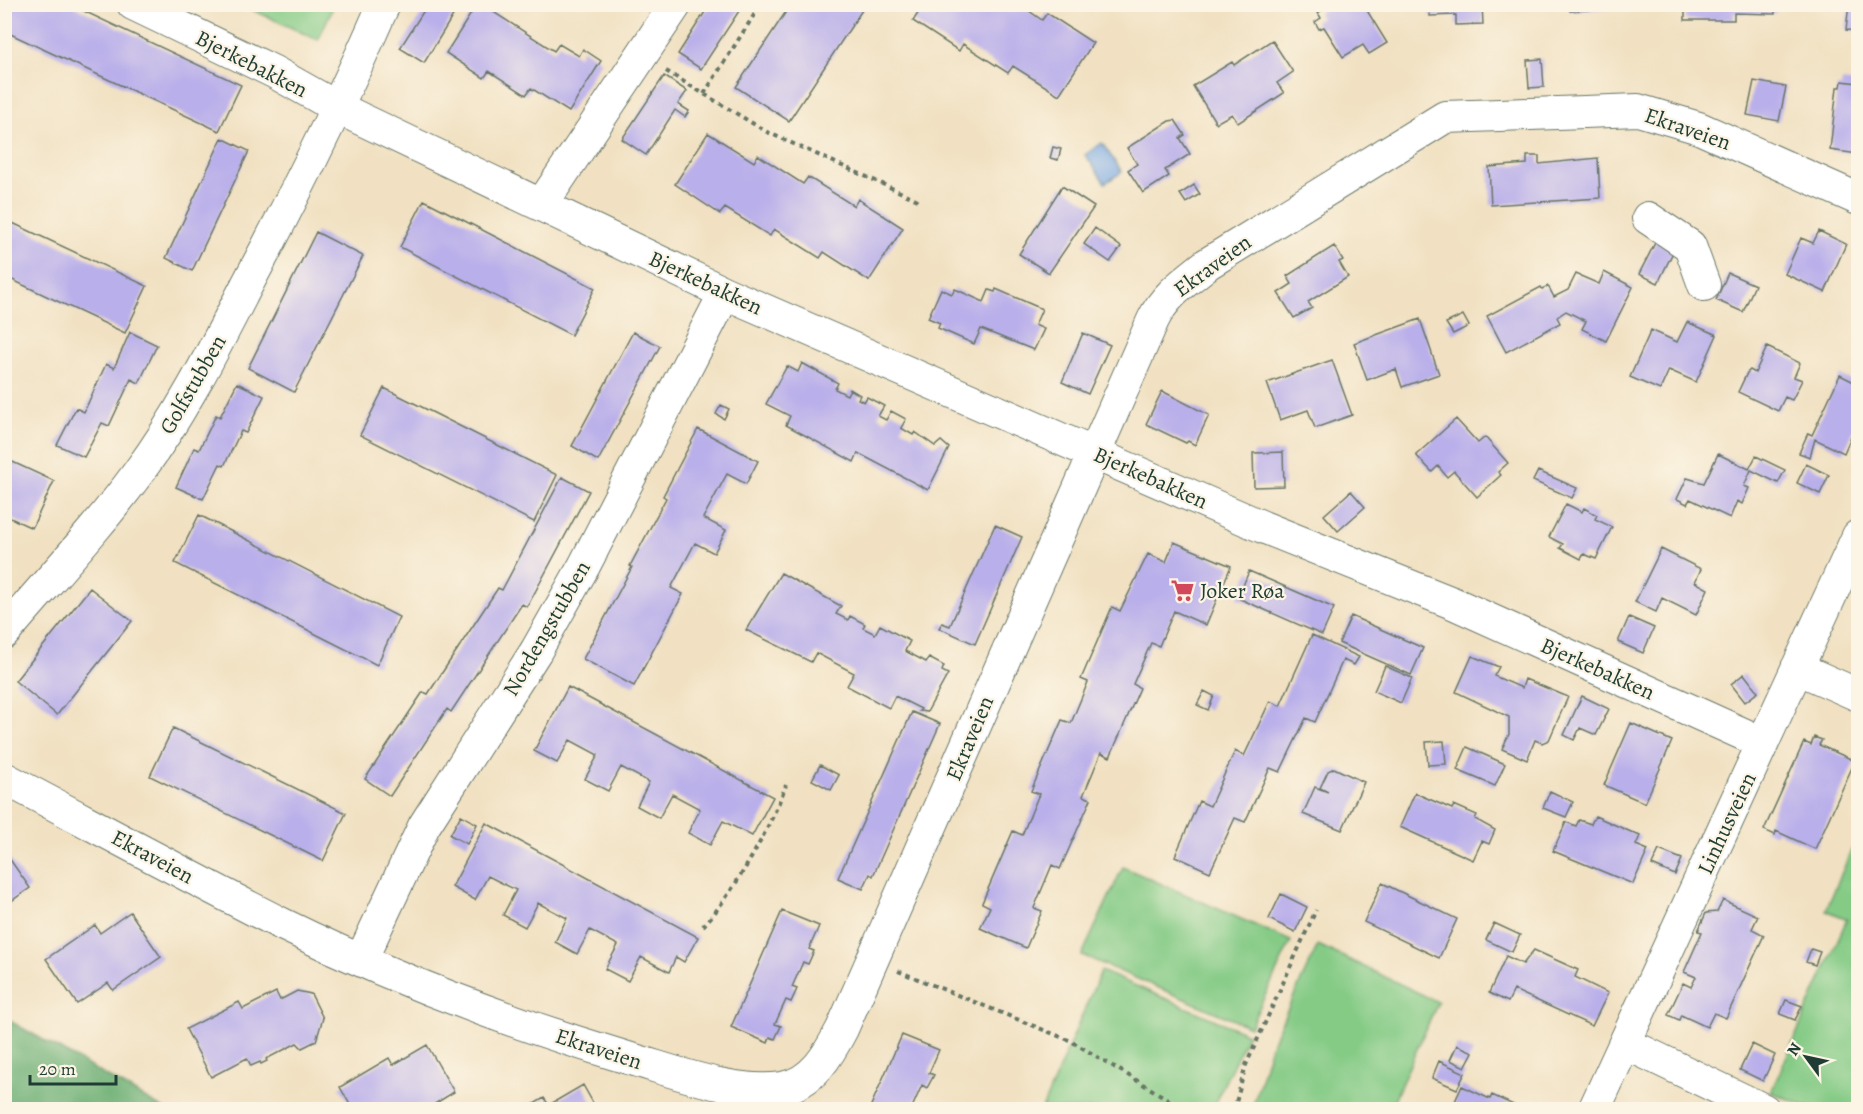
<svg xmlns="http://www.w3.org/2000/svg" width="1863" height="1114" font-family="Alegreya,serif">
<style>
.green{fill:#85cb86;stroke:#52845d;stroke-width:1.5}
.forest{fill:#6caf73;stroke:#467654;stroke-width:1.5}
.water{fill:#79a9e4;stroke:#4c738c;stroke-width:1.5}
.building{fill:#b9afea}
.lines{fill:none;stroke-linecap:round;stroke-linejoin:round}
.minor-casing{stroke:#687666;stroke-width:34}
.path{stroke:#687666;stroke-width:4;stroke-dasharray:4.5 4.5;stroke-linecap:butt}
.minor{stroke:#fff;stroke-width:32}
.labels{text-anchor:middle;stroke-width:4.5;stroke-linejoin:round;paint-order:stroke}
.street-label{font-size:22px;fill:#1f3d34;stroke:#fcf5e5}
.poi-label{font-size:22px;fill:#1f3d34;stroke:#fcf5e5;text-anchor:start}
</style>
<rect width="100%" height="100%" fill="#fcf5e5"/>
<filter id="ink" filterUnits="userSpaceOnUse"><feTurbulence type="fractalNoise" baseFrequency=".0167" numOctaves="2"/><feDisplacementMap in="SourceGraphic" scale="12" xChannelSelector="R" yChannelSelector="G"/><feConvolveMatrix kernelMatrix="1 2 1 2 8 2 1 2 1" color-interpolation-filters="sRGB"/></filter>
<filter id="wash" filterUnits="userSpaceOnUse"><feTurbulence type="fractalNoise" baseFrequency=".008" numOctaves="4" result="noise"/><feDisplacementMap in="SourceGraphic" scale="24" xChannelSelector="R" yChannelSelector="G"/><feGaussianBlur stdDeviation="1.35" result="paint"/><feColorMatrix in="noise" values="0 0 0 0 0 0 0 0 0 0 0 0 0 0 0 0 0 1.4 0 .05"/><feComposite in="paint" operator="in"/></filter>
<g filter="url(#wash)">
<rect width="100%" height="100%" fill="#f1e1c2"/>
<path class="green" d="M242 5H334L318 40Z
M1854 844 1858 846V1109H1812L1771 1092 1847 919 1826 910Z
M1123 867 1291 941 1250 1027 1082 955Z
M1318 945 1438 1002 1390 1109H1252L1271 1045Z
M1101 971 1248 1034 1212 1109H1042Z"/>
<path class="forest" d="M4 1018H5L164 1109H5Z"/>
<path class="water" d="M1102 143 1122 172 1105 183 1085 155Z"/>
<g id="blocks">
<path class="building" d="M4 4H69L241 85 219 131 4 31Z
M428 4H460L424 63 400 48Z
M477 4H481L554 51 559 44 579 56 583 49 601 61 569 112 531 88 526 95 489 71 484 78 446 53Z
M710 4 743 5 701 69 678 54Z
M791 4H866L789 121 736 87Z
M924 4H1019L1042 20 1047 13 1093 43 1059 95 1013 66 1008 73 963 44 959 51 913 21Z
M1331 4 1336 8 1341 4H1363L1387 43 1369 54 1363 45 1343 57 1324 27 1319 29 1315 22 1321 18 1318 13Z
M1423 4H1482L1483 24 1456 25V15L1430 16 1429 6Z
M1569 4H1655V6L1570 11Z
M1685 4H1775V14L1734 13V20H1685Z
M1849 4H1858V31L1846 30Z
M1272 40 1293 72 1277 83 1284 93 1238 123 1232 114 1216 123 1193 86 1232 62 1234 65Z
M1542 59 1544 87 1529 88 1527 60Z
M664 76 687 91 678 104 689 111 685 117 675 110 646 155 622 139Z
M1754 81 1786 87 1779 121 1747 115Z
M1842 81 1858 83V154L1830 150 1837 87H1841Z
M1175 120 1185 135 1180 138 1190 154 1165 170 1169 176 1143 193 1128 170 1137 164 1127 148 1169 121Z
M708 133 754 162 758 155 803 184 808 177 854 206 858 199 903 228 869 281 824 252 820 258 774 229 770 236 725 208 720 214 675 184Z
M222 138 249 151 192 271 166 258Z
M1053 147 1061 149 1058 160 1050 158Z
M1527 156H1539V164L1598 158 1600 198 1491 205 1489 167 1527 164Z
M1194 185 1200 194 1186 203 1180 194Z
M1062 186 1094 207 1049 273 1019 254Z
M424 200 595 288 571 335 400 247Z
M4 219 147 286 125 333 4 276Z
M1095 228 1121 247 1110 262 1084 244Z
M1819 231 1846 244 1825 292 1785 274 1801 238 1813 243Z
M316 232 363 256 294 392 248 368Z
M1656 241 1674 250 1658 283 1639 274Z
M1334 246 1343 260 1339 262 1348 277 1308 302 1312 308 1294 318 1278 293 1292 284 1287 276Z
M1604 272 1633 287 1606 341 1582 329 1586 321 1566 311 1557 317 1560 323 1506 352 1487 316 1541 287 1542 289 1548 286 1554 297 1568 290 1576 274 1599 284Z
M1728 273 1755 285 1743 312 1716 300Z
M941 289 952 294 955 289 984 302 989 290 995 292 996 289 1042 309 1035 325 1044 329 1034 350 981 329 974 344 938 328 940 323 928 318Z
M1463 315 1469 326 1453 334 1446 323Z
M1420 319 1439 374 1402 387 1396 369 1367 380 1354 343Z
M1687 322 1717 335 1696 382 1669 370 1660 390 1630 377 1651 330 1677 342Z
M130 332 157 345 139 383 131 379 109 426 102 423 84 457 57 445 76 408 84 412 106 364 114 368Z
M633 332 660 346 598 461 572 446Z
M1083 333 1110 345 1088 394 1062 382Z
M1767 347 1800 363 1794 377 1802 380 1792 400 1785 397 1778 411 1738 392 1747 373 1750 370 1755 373Z
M1332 360 1352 415 1315 428 1308 410 1280 420 1267 383Z
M802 363 838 383 835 389 847 395 850 389 860 395 858 399 864 402 867 397 884 406 878 416 886 420 891 411 906 419 901 428 913 435 915 432 935 446 941 441 949 448 928 490 858 453 854 462 786 425 790 416 766 404 787 366 798 372Z
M1840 375 1858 384V420L1844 453 1815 439 1810 457 1799 453 1808 433 1812 435Z
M237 383 264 396 246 433 241 431 224 466 220 464 203 499 176 487 194 448 199 450 216 415 220 417Z
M384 388 557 475 534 522 360 435Z
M1162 391 1209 415 1195 445 1188 441 1186 443 1146 424Z
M721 405 729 409 724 419 716 414Z
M1456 419 1478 443 1485 437 1508 463 1498 472 1501 475 1477 497 1454 471 1447 477 1438 466 1432 472 1416 455Z
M698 429 758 461 746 484 727 474 703 518 726 530 714 553 695 543 671 588 683 594 634 686 583 659 632 567 630 566 666 498 663 496Z
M1283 452 1284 486 1254 487 1253 453Z
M1718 454 1749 469 1756 456 1785 470 1778 483 1751 470 1744 486 1749 488 1742 504 1737 501 1730 518 1690 499 1687 504 1677 499 1687 478 1704 483Z
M4 458 54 481 32 528 4 515Z
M1806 464 1829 475 1820 494 1797 483Z
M1538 471 1577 488 1572 498 1533 481Z
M562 477 589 491 527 607 522 604 451 712 447 709 390 796 365 779 423 692 428 694 498 588 502 590Z
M1351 491 1365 507 1338 531 1324 515Z
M1566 504 1582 512 1584 508 1597 515 1595 519 1612 527 1596 559 1584 554 1581 559 1560 548 1563 544 1549 537Z
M199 515 399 617 377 665 175 563Z
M995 525 1022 537 975 644 939 628 942 623 950 626Z
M1174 542 1231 566 1206 625 1174 611 1159 646 1151 643 1133 684 1140 688 1110 757 1101 753 1083 796 1091 799 1060 869 1052 865 1034 908 1042 911 1026 948 980 928 990 907 982 903 1013 831 1022 835 1039 794 1031 791 1062 720 1071 723 1088 682 1081 679 1112 607 1120 611 1148 554 1166 562Z
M1661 549 1701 569 1695 582 1708 589 1696 615 1662 598 1656 612 1635 602Z
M1249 571 1334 608 1322 635 1238 598Z
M781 573 841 606 836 614 848 620 850 616 865 624 863 628 875 634 880 625 910 641 905 651 926 662 929 658 944 666 942 671 948 674 927 712 919 711 921 709 895 696 889 708 847 686 854 673 816 653 811 662 746 630Z
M90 588 132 621 57 715 15 681Z
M1351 616 1423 648 1411 675 1339 643Z
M1629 617 1654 628 1643 653 1618 642Z
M1312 635 1359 657 1354 665 1343 660 1315 722 1306 718 1280 772 1270 768 1245 822 1235 818 1210 872 1175 856 1199 801 1210 806 1235 751 1244 756 1270 701 1280 706Z
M1472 656 1499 667 1494 676 1522 688 1525 679 1568 697 1549 740 1542 743 1535 740 1527 760 1502 749 1509 734V717L1456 692Z
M1385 666 1412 678 1401 703 1374 691Z
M1744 674 1758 692 1745 702 1731 684Z
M568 687 773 797 752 836 723 821 710 845 688 833 700 809 672 794 659 818 637 806 649 782 621 767 608 791 585 779 598 755 570 740 557 763 534 751Z
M1204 691 1214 696 1208 710 1197 705Z
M1582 696 1609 709 1596 735 1580 728 1574 740 1564 735Z
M912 712 940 724 873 876 870 874 863 889 838 878Z
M1631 723 1672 741 1645 803 1604 785Z
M173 728 346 813 323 861 150 776Z
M1814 737 1822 740 1819 745 1855 761 1815 849 1776 831 1775 835 1764 830 1804 742 1811 745Z
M1444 741 1446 764 1428 765 1426 742Z
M1467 747 1505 764 1495 786 1457 770Z
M820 765 839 775 831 790 812 780Z
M1334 768 1364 782 1342 830 1303 814 1315 787 1328 792 1320 788 1328 771Z
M1550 791 1573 802 1566 817 1543 808Z
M1415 793 1452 809 1454 805 1477 815 1475 819 1495 830 1489 844 1482 841 1473 860 1400 827Z
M461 815 477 824 467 844 450 835Z
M1595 816 1640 836 1636 845 1648 850 1633 884 1553 851 1566 822 1576 826 1579 820 1591 824Z
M486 823 698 937 684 962 676 957 669 972 641 957 628 981 605 969 618 945 590 930 577 954 555 942 567 918 538 903 525 927 503 915 516 890 488 876 475 900 452 887Z
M1659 850 1682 859 1675 875 1652 865Z
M4 851 30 888 4 906Z
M1382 883 1457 919 1439 958 1364 922Z
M1281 894 1307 907 1295 932 1269 919Z
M1723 900 1758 916 1752 929 1764 935 1726 1018 1714 1013 1707 1027 1681 1015 1679 1020 1668 1015 1683 983 1691 987 1696 977 1684 972 1702 932 1698 931 1706 913 1717 912Z
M782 911 819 926 809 949 814 951 808 964 803 962 792 987 797 989 791 1002 786 1000 775 1024 781 1026 775 1039 770 1037 768 1043 731 1027Z
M130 912 161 957 113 990 108 983 77 1004 46 959 95 925 100 933Z
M1494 923 1520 935 1512 952 1486 940Z
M1811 949 1820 952 1815 965 1806 962Z
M1534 950 1578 970 1575 977 1608 993 1592 1026 1514 990 1508 1002 1489 993 1506 956 1523 964Z
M297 991 311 994 323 1018 316 1041 302 1048 297 1043 266 1059 267 1061 261 1064 260 1062 251 1066 247 1058 211 1077 186 1029 239 1002 243 1009 276 992 280 1000Z
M1786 1000 1802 1006 1795 1020 1780 1014Z
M902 1035 939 1050 929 1073 934 1075 927 1088 922 1085 911 1110H869Z
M1752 1044 1775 1055 1763 1081 1740 1070Z
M427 1045 454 1092 425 1110H353L340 1087 389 1058 393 1065Z
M1457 1045 1473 1052 1465 1067 1450 1060Z
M1439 1061 1465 1073 1457 1089 1432 1078Z
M583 1085 597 1110H524L544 1098 549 1105Z
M1462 1086 1490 1099 1492 1095 1524 1110H1451Z"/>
</g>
</g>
<g filter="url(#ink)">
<use href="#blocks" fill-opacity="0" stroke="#687666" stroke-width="1.5"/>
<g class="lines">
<defs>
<path id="minor" d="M133 4 274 72 338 108 725 293 1263 527 1455 604 1763 743
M542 204 676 4
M1648 218 1690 246 1704 285
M4 633C49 580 97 529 138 473 181 415 214 349 247 285 296 193 342 100 384 4
M1797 668 1858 695
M4 778C97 827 189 877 282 924 392 978 514 1024 631 1059 676 1072 735 1095 782 1088 813 1083 829 1054 842 1029L1153 320C1165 295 1186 281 1207 264L1445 117 1638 110 1699 128 1858 199
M361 960 424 826 536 651 584 566 725 293
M1625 1043 1764 1110
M1594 1110 1858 536"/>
</defs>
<use href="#minor" class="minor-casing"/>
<path class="path" d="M1080 4 1093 11
M666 71 767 132 918 200
M704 94 761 4
M703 926C735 892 769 830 786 785
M898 971 1071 1041 1186 1110
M4 1100 27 1110
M1234 1110 1246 1065 1316 910"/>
<use href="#minor" class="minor"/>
</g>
</g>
<defs>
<symbol id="supermarket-bare" viewBox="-9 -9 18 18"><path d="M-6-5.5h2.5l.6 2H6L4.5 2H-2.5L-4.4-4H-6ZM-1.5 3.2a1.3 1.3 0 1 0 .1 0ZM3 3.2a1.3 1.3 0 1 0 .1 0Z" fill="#d1495b" stroke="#fcf5e5" stroke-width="2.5" paint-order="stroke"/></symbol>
</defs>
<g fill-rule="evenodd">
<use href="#supermarket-bare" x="1166" y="574" width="33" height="33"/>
</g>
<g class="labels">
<g class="street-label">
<text transform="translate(252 63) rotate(27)" y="8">Bjerkebakken</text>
<text transform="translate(1688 128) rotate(19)" y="8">Ekraveien</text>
<text transform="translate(1212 265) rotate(-36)" y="8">Ekraveien</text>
<text transform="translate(706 282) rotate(25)" y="8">Bjerkebakken</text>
<text transform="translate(192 384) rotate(-60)" y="8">Golfstubben</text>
<text transform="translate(1151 477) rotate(24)" y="8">Bjerkebakken</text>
<text transform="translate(546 628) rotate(-60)" y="8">Nordengstubben</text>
<text transform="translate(1598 668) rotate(24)" y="8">Bjerkebakken</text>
<text transform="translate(969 738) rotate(-67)" y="8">Ekraveien</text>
<text transform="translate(1726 823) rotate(-65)" y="8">Linhusveien</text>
<text transform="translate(153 856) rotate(28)" y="8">Ekraveien</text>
<text transform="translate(599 1048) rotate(18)" y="8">Ekraveien</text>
</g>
<g class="poi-label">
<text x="1200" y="598">Joker Røa</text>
</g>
</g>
<rect width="1863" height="1114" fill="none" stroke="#fcf5e5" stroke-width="24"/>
<g transform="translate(1806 1057) rotate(303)" stroke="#fcf5e5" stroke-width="4.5" paint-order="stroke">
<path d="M0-4.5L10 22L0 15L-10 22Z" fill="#1f3d34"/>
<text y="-9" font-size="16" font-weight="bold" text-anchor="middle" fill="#1f3d34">N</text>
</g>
<path d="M30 1075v9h86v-9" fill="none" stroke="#1f3d34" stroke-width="3"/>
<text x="39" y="1075" font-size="18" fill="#1f3d34" stroke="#fcf5e5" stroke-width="4.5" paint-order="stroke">20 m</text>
</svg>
